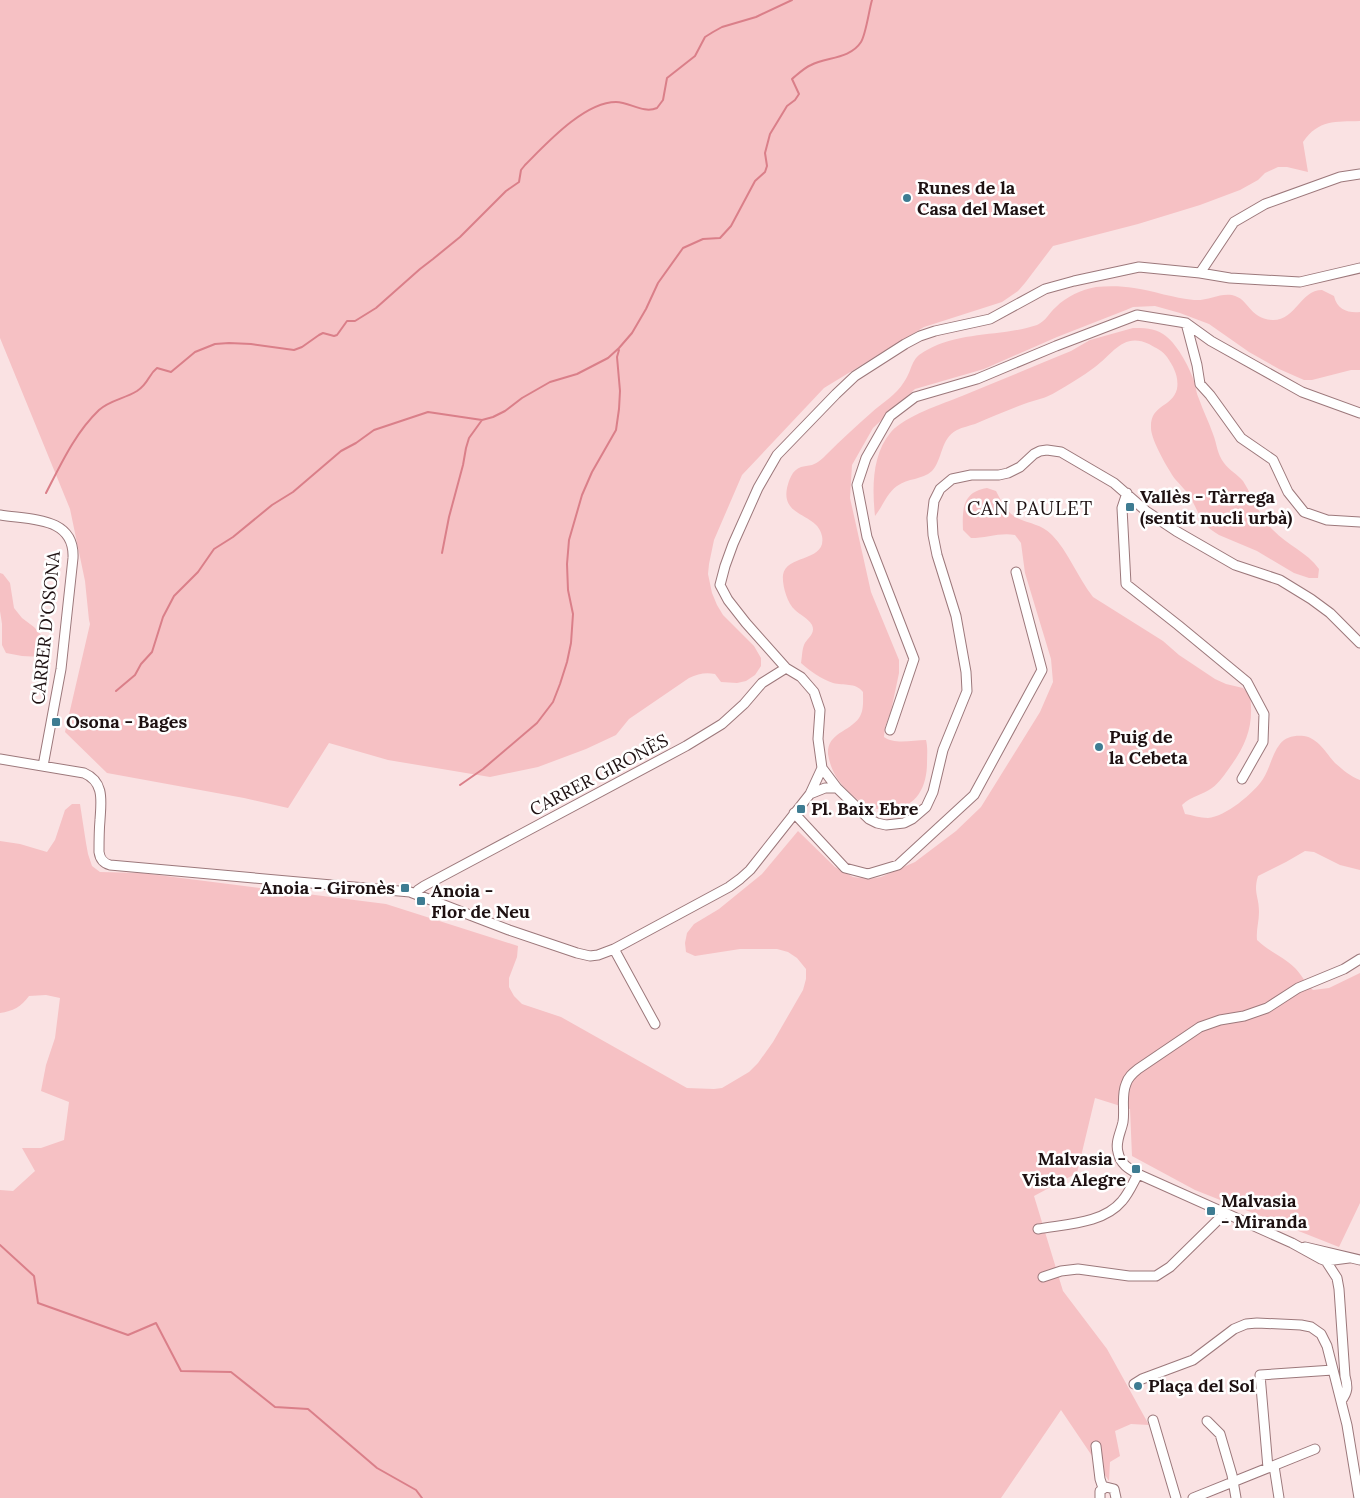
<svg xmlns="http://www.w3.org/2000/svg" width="1360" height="1498" font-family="Lora,serif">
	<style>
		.green { fill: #f6c1c4 }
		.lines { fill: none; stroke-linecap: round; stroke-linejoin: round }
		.stream { stroke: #da7f89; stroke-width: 2 }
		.minor-casing { stroke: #9c787b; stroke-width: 11 }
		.minor { stroke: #fff; stroke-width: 9 }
		.poi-dot { fill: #3e7c92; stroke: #fff; stroke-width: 2 }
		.labels { text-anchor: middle; stroke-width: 5; stroke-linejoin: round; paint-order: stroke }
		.poi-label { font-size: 18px; font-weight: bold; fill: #1e1112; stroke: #fff; text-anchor: start }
		.street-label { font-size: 18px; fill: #1e1112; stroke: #fff }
		.neighbourhood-label { font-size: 19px; letter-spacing: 1px; fill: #1e1112; stroke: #fff }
	</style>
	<rect width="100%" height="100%" fill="#fae2e3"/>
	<path class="green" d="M0,0H1360V121C1335,122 1319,119 1303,142L1308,172L1287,167H1278L1265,173L1258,180L1240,190L1200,205L1138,224L1053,246L1025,283L1018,291L1002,302L924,327L824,388L742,475L714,540L709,564L708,574L712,593L717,605L723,615L754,646L761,658V666L755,675L746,681L737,683L721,682L715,674C705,672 698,674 689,678L629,719L616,735L586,749L538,767L490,777L388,760L329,743L288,808L244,798L107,773L65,732L90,624L89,620L85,581L70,509L0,338Z
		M1096,287C1108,286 1122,286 1134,288C1154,291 1173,298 1194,300C1208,301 1219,293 1232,295C1250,299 1248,318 1272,320C1296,321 1300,290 1322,290L1334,296C1337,310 1348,313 1360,312V370H1351L1312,380H1304L1279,369L1249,352L1209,324L1180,313L1155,306L1133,307L1126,310L1057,337L984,369L915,389L873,428L852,465L850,498L871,592L899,660V673L891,711L885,727L884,737C895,745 913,740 926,740C928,748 927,755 927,763C927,786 917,807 892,809C883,810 874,810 866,805C858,801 851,794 845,788C836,779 830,767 828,754C827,733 849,732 859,718C864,711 863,701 863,692C855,682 844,686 833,683C821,679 810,671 801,663C802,658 802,650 804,645C807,638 816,634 812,625C808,618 800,615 795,610C787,603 782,585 783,575C786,554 827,562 822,536C818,513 781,518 787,488C789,480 792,470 801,467C804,466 808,466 812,465C818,463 823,458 827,454C841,440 856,426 871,413C882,403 896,395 904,382C914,368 909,359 927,350C961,331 1001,337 1037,325C1046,321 1049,313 1056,307C1067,296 1081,290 1096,287Z
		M1133,328C1143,328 1154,328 1163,334C1176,342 1189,366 1194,381C1196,387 1196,393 1199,399C1203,411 1209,422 1213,434C1217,444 1217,454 1224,463C1229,470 1237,474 1243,481C1254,498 1258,514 1273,530C1287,545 1307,552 1319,569L1318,578H1309L1294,573L1257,551L1219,535C1214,532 1208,528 1204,523C1199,516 1195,505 1190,497C1186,490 1180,485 1175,479C1168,469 1151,440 1151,428C1150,404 1172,408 1177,389C1179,377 1174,367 1167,357C1163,351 1156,348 1149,344C1123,332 1113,354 1095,367C1082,377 1069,384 1056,392C1047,398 1035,400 1024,404C1008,410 992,417 975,424C969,426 963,427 957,430C940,439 943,459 932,471C922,480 908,478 897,486C887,493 883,506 875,516C872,488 872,454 891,432C905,416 942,404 962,396C998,381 1035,366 1071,351L1090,340Z
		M987,488L996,491C1001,501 1007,513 1017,518C1030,524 1041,524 1052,535C1068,551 1078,578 1093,597L1163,641L1179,655L1215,679L1226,684L1243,688L1250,695C1254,725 1247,743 1230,767C1225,774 1219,783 1212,788C1203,795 1191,796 1182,805L1185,814C1192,815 1200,818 1208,818C1225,817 1254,793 1263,779C1270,768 1272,754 1280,744C1285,737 1295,735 1304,736C1318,738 1326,753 1335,763C1343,770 1350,776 1360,780V870L1340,865L1314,852L1305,851L1286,862L1258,876C1253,893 1259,896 1259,912C1259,922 1256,930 1257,940C1269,952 1283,956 1295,968C1302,975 1305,983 1313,990L1329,988L1360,973V1203L1339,1247L1195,1190L1132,1156L1130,1109L1095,1098L1077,1173L1034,1196L1063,1291L1107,1349L1149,1425L1131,1424L1115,1431L1120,1456L1110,1462L1109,1481L1061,1410L1001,1498H0V1190L13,1191L35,1171L22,1148H41L64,1140L69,1102L41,1091L46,1065L55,1038L60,998L46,995L29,996C21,1007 13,1011 0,1013V841L20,844L47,852L55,840L65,810L72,804H80L86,843L88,854L92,866L100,872L142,873L386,904L518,946L517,957L509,978V987L514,996L522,1004L561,1017L687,1088L714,1089L722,1088L749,1072L758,1063L773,1042L803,990L806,979V969L797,958L788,952L777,949H740L695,956L686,952L685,943L687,933L694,924L719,909L762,874L798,831L835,867L853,877L869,879L881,877L915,862L956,831L981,807L1040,712L1053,682L1051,659L1025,573L1021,543L1015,535C1001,532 986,538 971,538L963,530C962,508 963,492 987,488Z
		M0,573L3,574L10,583L14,608L22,618L34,627L43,637L47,649L41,657L22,656L6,653L2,645V624L0,611Z"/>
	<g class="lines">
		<path class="stream" d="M46,493C61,464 75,433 99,410C110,400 124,399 137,391C149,383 148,375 157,368L171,372L195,352L215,344L229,343L251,344L294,350L302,347L319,335L323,333L334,336L337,335L347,321H355L376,308L420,269L433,259L460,237L506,191L519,182L521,170L525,165C546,144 584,102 616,102C630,102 643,114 657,108L663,100L667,78L695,56L705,37L713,32L722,27L756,17L792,0
			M442,553L449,517L463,465L466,448L469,438L482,420L493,417L505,411L522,398L550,382L577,374L608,358L619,348L632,333L646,309L658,283L683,248L703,239L720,238L731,226L755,181L765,172L767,166L765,153L770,134L787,106L795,100L799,94L792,79C798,74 804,68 811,65C827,57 850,59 861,42C866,34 869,10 872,0
			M116,691L135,675L141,664L152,652L163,617L174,596L198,572L214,549L233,537L272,505L293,492L341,451L356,443L374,430L428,412L482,420
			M460,785L483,769L537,723L553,702L560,684L567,662L571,643L573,614L568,590L567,564L569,540L582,495L592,472L616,430L619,409L620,391L617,357L619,350
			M0,1245L34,1276L38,1303L128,1335L156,1323L181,1371L231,1372L275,1407L308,1409L377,1468L416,1490L422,1498"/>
		<g class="minor-casing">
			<path id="minor" d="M1360,268L1300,282L1230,278L1200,273L1139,267L1074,281L1045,289L990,319L935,331L920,336L905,344L855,376L836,394L777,455L758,488L733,544L725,566L720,585L728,600L746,623L786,668L801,677L814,692L820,710L818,739L822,768L837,788L869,819L877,823L886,825L904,823L912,819L926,807L933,792L943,750L967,691L966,672L956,616L937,555L933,535L932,518L934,501L940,489L952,479L971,475H999L1008,473L1020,467L1034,454L1040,451L1047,450L1061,452L1114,483L1146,511L1176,531L1235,565L1280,580L1311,599L1330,613L1360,643
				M1200,273L1234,222L1265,204L1340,177L1360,174
				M1186,323L1197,365L1200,384L1210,395L1241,438L1273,460L1288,492L1304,512L1327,520L1360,522
				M1127,493L1122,508L1126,584L1178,625L1247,682L1264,714L1263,742L1242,779
				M0,515C29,520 75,516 73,558L61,669L43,766
				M890,730L914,659L867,537L857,485L866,458L890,416L915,397L977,379L1056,346L1137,315L1186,323L1211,341L1302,392L1360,413
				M0,759L84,773C105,782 101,802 100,820C99,831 99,841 99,852C100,859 103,863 110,865L410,892L509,930L577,953L590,956L598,955L614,949L729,887L740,879L750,870L810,794L822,768
				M810,794L825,788H837
				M794,813L845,868L868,874L898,865L974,795L1042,670L1016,572
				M416,894L418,890L424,886L686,746L722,724L744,704L762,683L786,668
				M614,949L655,1024
				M1038,1229C1065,1224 1103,1224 1122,1201C1129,1193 1133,1183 1138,1174
				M1305,1247L1360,1260
				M1349,1258L1326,1261L1321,1259L1292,1243L1138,1174C1129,1169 1120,1164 1118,1152C1115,1142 1121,1132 1123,1122C1125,1110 1121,1096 1126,1084C1128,1077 1133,1073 1138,1069L1200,1027L1220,1020L1244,1016L1267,1008L1298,988L1344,969L1360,959
				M1326,1261L1337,1278L1339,1289L1345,1376C1348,1387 1348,1392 1341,1401
				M1043,1277L1061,1271L1078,1269L1129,1276H1156L1170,1267L1225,1213
				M1134,1384L1142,1379L1193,1360L1234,1329L1246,1324L1257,1323L1301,1325L1311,1327L1321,1334L1327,1346L1347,1425L1359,1498
				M1153,1420L1176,1498
				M1207,1421L1220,1434L1232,1475L1236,1498
				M1096,1446L1100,1479L1103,1488
				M1274,1466L1279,1498
				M1268,1468L1260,1375L1333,1370
				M1100,1498V1491L1106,1487L1114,1489L1116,1498
				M1193,1498L1315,1449"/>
		</g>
		<use href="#minor" class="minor"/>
	</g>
	<g class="poi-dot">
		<circle cx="907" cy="198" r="5"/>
		<rect x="1125" y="502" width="10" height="10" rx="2.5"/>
		<rect x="51" y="717" width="10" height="10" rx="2.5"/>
		<circle cx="1099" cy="747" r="5"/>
		<rect x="796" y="804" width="10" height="10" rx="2.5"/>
		<rect x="400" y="883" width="10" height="10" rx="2.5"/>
		<rect x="416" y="896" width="10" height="10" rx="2.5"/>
		<rect x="1131" y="1164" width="10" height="10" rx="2.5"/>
		<rect x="1206" y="1206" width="10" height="10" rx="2.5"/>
		<circle cx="1138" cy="1386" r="5"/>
	</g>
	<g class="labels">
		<g class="poi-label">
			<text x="917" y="194">Runes de la<tspan x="917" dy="21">Casa del Maset</tspan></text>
			<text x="1140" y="503">Vallès - Tàrrega<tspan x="1140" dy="21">(sentit nucli urbà)</tspan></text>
			<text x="66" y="728">Osona - Bages</text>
			<text x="1109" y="743">Puig de<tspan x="1109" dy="21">la Cebeta</tspan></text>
			<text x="811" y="815">Pl. Baix Ebre</text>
			<text x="395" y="894" text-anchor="end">Anoia - Gironès</text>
			<text x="431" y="897">Anoia -<tspan x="431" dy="21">Flor de Neu</tspan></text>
			<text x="1126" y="1165" text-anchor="end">Malvasia -<tspan x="1126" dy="21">Vista Alegre</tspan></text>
			<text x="1221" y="1207">Malvasia<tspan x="1221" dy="21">- Miranda</tspan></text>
			<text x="1148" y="1392">Plaça del Sol</text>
		</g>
		<g class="street-label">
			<text transform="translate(46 628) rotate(-84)" y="6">CARRER D'OSONA</text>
			<text transform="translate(599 775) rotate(-28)" y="6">CARRER GIRONÈS</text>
		</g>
		<g class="neighbourhood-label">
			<text x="1030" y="515">CAN PAULET</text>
		</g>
	</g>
</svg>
